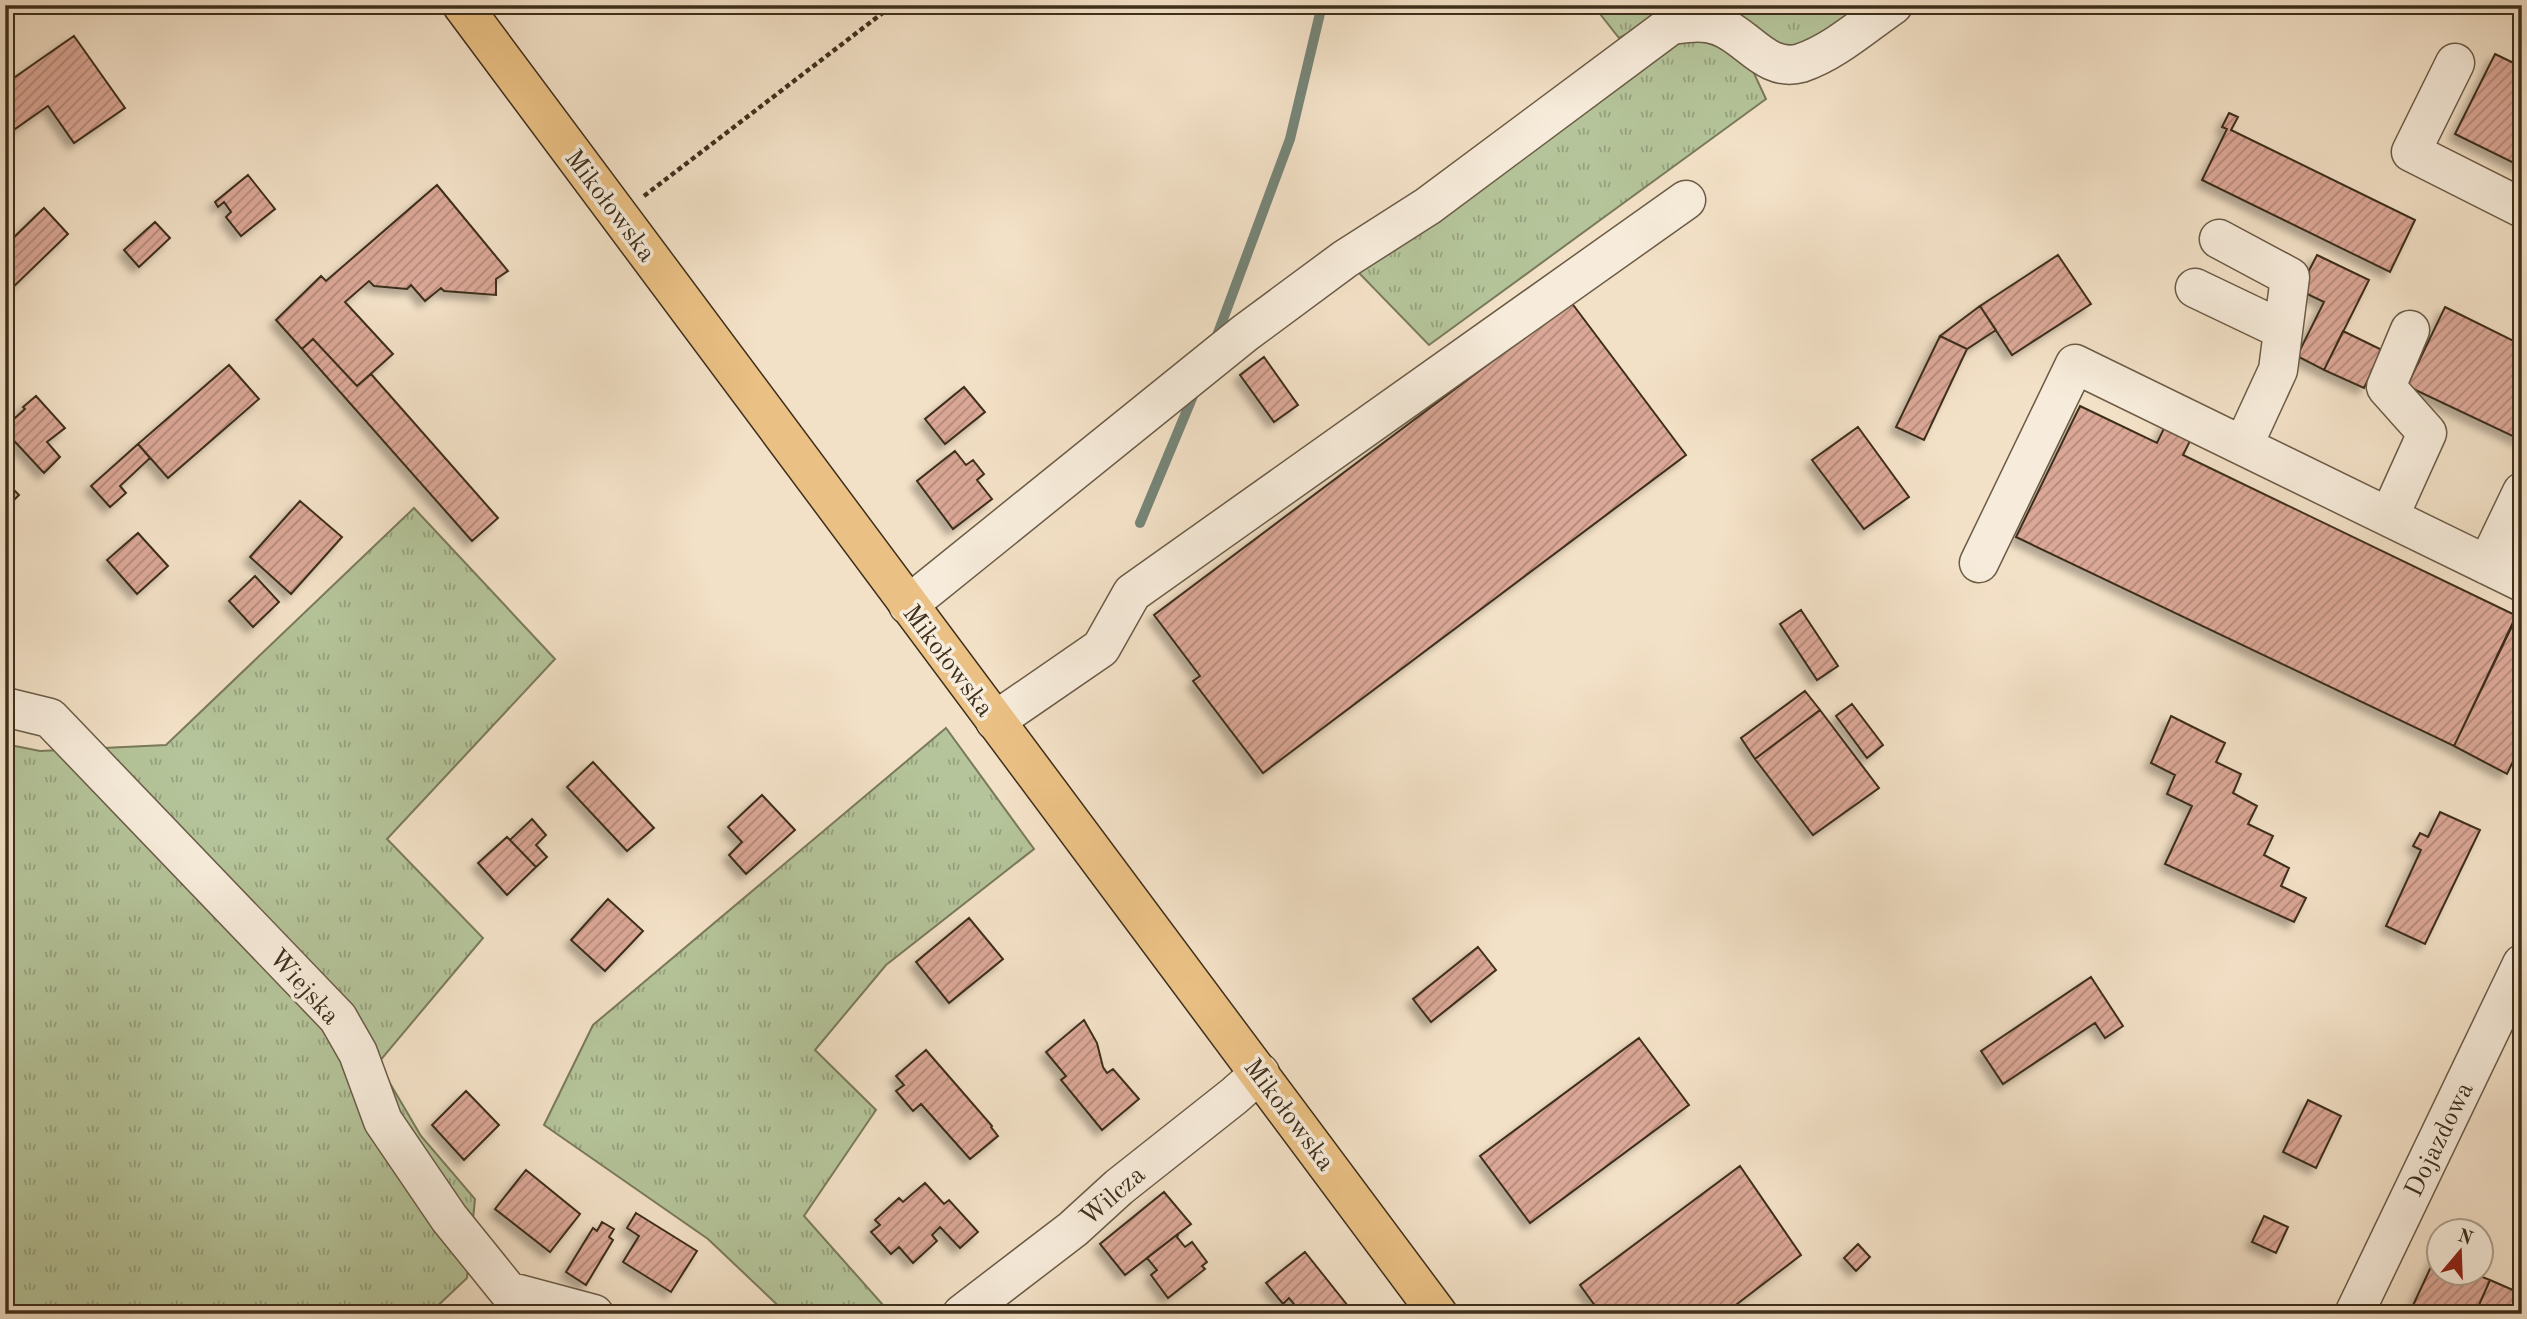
<svg xmlns="http://www.w3.org/2000/svg" width="2527" height="1319" font-family="'Old Standard TT',serif">
	<style>
		.grass { fill: url(#grass-tufts); stroke: #7a7a5b; stroke-width: 2 }
		.lines { fill: none; stroke-linecap: round; stroke-linejoin: round }
		.stream { stroke: #768578; stroke-width: 10 }
		.building { fill: url(#building-hatch); stroke: #3e2f1c; stroke-width: 2; filter: url(#shadow) }
		.minor-casing { stroke: #6b5c47; stroke-width: 41 }
		.major-casing { stroke: #3e2f1c; stroke-width: 41 }
		.path { stroke: #3e2f1c; stroke-width: 4.5; stroke-dasharray: 5 3.5; stroke-linecap: butt }
		.minor { stroke: #f7ecdb; stroke-width: 38 }
		.major { stroke: #eac084; stroke-width: 38 }
		.labels { text-anchor: middle; stroke-width: 7; stroke-linejoin: round; paint-order: stroke }
		.street-label { font-size: 26px; fill: #3e2f1c; stroke: #f7ecdb }
	</style>
	<defs>
		<pattern id="grass-tufts" width="24" height="20" patternUnits="userSpaceOnUse" patternTransform="scale(1.75)"><rect width="24" height="20" fill="#b5c49a"/><path d="M3 7l-1-3M5 7V3M7 7l1-3M15 17l-1-3M17 17v-4M19 17l1-3" fill="none" stroke="#95a07d"/></pattern>
		<pattern id="building-hatch" width="6" height="6" patternUnits="userSpaceOnUse" patternTransform="scale(1.75)"><rect width="6" height="6" fill="#dba796"/><path d="M-1 1l2-2M0 6l6-6M5 7l2-2" fill="none" stroke="#b3887a"/></pattern>
		<filter id="shadow"><feDropShadow dx="-6" dy="6" stdDeviation="3.5" flood-color="#0004"/></filter>
	</defs>
	<rect width="100%" height="100%" fill="#f3e1c7"/>
	<filter id="stains"><feTurbulence type="fractalNoise" baseFrequency=".00286" numOctaves="4"/><feColorMatrix values="0 0 0 0 .2 0 0 0 0 .09 0 0 0 0 .02 0 0 0 .5 -.17"/></filter>
	<radialGradient id="worn" r=".72"><stop offset=".6" stop-color="#630" stop-opacity="0"/><stop offset="1" stop-color="#630" stop-opacity=".3"/></radialGradient>
	<path class="grass" d="M1593,5H1873L1812,47H1770L1665,15L1619,38Z
		M1687,36L1746,56L1766,99L1429,345L1357,271Z
		M414,508L555,659L387,839L483,938L378,1063L421,1136L475,1199L467,1278L429,1314H5V744L40,751L166,745Z
		M946,728L1034,849L886,965L815,1050L876,1110L804,1216L891,1314H787L708,1239L544,1125L593,1025Z"/>
	<g class="lines">
		<path class="stream" d="M1215,341L1290,139L1322,5
			M1140,523L1195,391"/>
	</g>
	<path class="building" d="M74,36L125,108L74,143L48,106L5,136V84Z
		M2495,54L2522,67V167L2455,134Z
		M2229,113L2238,117L2231,130L2415,220L2390,272L2202,180L2227,129L2222,127Z
		M248,175L275,209L241,236L226,217L231,212L224,202L218,207L215,202Z
		M437,185L508,271L496,279V295L444,291L441,288L425,301L411,285L407,289L374,286L369,281L345,302L393,354L357,386L313,339L302,349L276,320L321,276L326,281Z
		M44,208L68,234L5,295V246Z
		M155,222L170,238L139,267L124,250Z
		M2058,255L2091,304L2012,355L1980,306Z
		M2317,255L2369,280L2324,370L2297,356L2324,302L2299,290Z
		M1571,302L1686,455L1263,773L1193,681L1200,676L1154,615Z
		M1980,306L1996,330L1967,349L1940,336Z
		M2445,307L2522,345L2521,440L2407,386Z
		M2343,331L2382,350L2364,388L2324,370Z
		M1940,336L1967,349L1924,440L1896,427Z
		M313,339L357,386L371,374L498,518L472,541L302,349Z
		M1264,357L1298,405L1274,422L1240,375Z
		M229,365L259,399L168,478L138,444Z
		M964,387L985,412L945,444L925,419Z
		M36,396L65,428L47,442L60,457L44,473L5,431V409L7,408L15,418L25,409L23,407Z
		M2080,406L2157,443L2167,422L2193,435L2183,455L2517,616L2454,746L2016,537Z
		M1858,427L1909,497L1864,529L1812,460Z
		M138,444L150,458L120,486L126,493L110,507L91,486Z
		M955,451L966,465L973,460L984,474L977,480L992,499L953,529L917,481Z
		M5,481L19,495L5,509Z
		M300,501L342,537L291,594L250,557Z
		M138,533L168,566L137,594L107,560Z
		M255,576L279,602L253,627L229,601Z
		M1801,610L1838,666L1817,680L1780,624Z
		M2517,614L2522,617V743L2507,774L2454,746Z
		M1805,691L1820,710L1755,759L1741,738Z
		M1852,704L1883,745L1867,758L1836,716Z
		M1820,710L1879,788L1813,835L1755,759Z
		M2171,716L2225,743L2216,762L2241,774L2233,793L2257,806L2248,824L2273,836L2264,855L2289,868L2281,886L2306,898L2294,922L2165,864L2192,806L2167,794L2175,775L2151,763Z
		M593,762L654,828L627,851L567,787Z
		M762,795L795,830L746,874L729,855L742,842L728,827Z
		M2440,812L2480,830L2425,944L2386,926L2421,850L2413,846L2420,833L2428,837Z
		M532,819L546,835L536,845L547,857L536,867L510,840Z
		M507,837L536,867L507,895L478,863Z
		M608,899L643,931L605,971L571,940Z
		M969,918L1003,959L949,1003L916,962Z
		M1478,947L1496,970L1431,1022L1413,999Z
		M2091,977L2123,1026L2105,1038L2095,1023L2003,1084L1981,1051Z
		M1084,1020L1097,1043L1103,1067L1107,1073L1113,1069L1139,1099L1102,1130L1061,1080L1066,1076L1046,1052Z
		M1639,1038L1689,1105L1530,1223L1480,1156Z
		M926,1050L992,1126L991,1127L998,1136L970,1159L921,1104L913,1111L896,1091L904,1085L896,1076Z
		M466,1091L499,1125L464,1160L432,1125Z
		M2308,1100L2341,1116L2316,1168L2283,1152Z
		M1740,1166L1801,1255L1724,1314H1601L1580,1285Z
		M526,1170L580,1214L550,1252L495,1209Z
		M925,1183L944,1204L949,1200L978,1232L960,1248L940,1227L932,1235L937,1241L913,1263L899,1247L891,1254L871,1232L880,1225L875,1220L899,1198L903,1202Z
		M1164,1192L1191,1224L1125,1275L1100,1244Z
		M636,1213L697,1251L671,1292L623,1262L639,1236L627,1228Z
		M2264,1216L2288,1227L2276,1253L2252,1242Z
		M602,1222L614,1229L609,1237L613,1240L586,1285L566,1272L593,1228L597,1231Z
		M1179,1233L1177,1237L1185,1247L1192,1242L1207,1262L1202,1266L1205,1269L1168,1298L1151,1275L1157,1270L1147,1258Z
		M1858,1244L1870,1257L1856,1271L1844,1258Z
		M1305,1252L1348,1306L1338,1314H1302L1289,1298L1283,1304L1266,1283Z
		M2436,1256L2440,1257V1274H2475L2490,1280L2475,1314H2409Z
		M2490,1280L2522,1294L2521,1314H2475Z"/>
	<g class="lines">
		<g class="minor-casing">
			<path id="minor" d="M2455,63L2411,152L2522,208
				M2219,239L2290,277L2278,370L2243,446
				M2195,288L2283,330
				M2389,517L2427,433L2386,387L2410,330
				M1979,563L2075,364L2522,582
				M2487,565L2522,492
				M908,605L1245,333L1345,259L1428,206L1671,25C1687,23 1703,20 1719,26C1748,36 1766,73 1801,63C1834,52 1864,25 1893,5
				M5,707L50,718L338,1018L358,1053L383,1121L449,1218L508,1291L594,1314
				M995,721L1101,648L1132,593L1686,200
				M962,1314L1073,1229L1119,1187L1234,1096L1260,1073
				M2354,1314L2522,964"/>
		</g>
		<g class="major-casing">
			<path id="major" d="M462,5L1438,1314"/>
		</g>
		<path class="path" d="M644,196L893,5"/>
		<use href="#minor" class="minor"/>
		<use href="#major" class="major"/>
	</g>
	<g class="labels">
		<g class="street-label">
			<text transform="translate(611 205) rotate(53)" y="9">Mikołowska</text>
			<text transform="translate(949 660) rotate(53)" y="9">Mikołowska</text>
			<text transform="translate(305 986) rotate(48)" y="9">Wiejska</text>
			<text transform="translate(1290 1114) rotate(53)" y="9">Mikołowska</text>
			<text transform="translate(2438 1139) rotate(-64)" y="9">Dojazdowa</text>
			<text transform="translate(1112 1195) rotate(-41)" y="9">Wilcza</text>
		</g>
	</g>
	<rect width="2527" height="1319" fill="none" stroke="#f3e1c7" stroke-width="28"/>
	<rect x="7" y="7" width="2513" height="1305" fill="none" stroke="#3e2f1c" stroke-width="3.5"/>
	<rect x="14" y="14" width="2499" height="1291" fill="none" stroke="#3e2f1c" stroke-width="2"/>
	<g transform="translate(2460 1252) rotate(19)"><circle r="33" fill="#f7ecdb" stroke="#ada08f" stroke-width="2"/>
	<path d="M0-5L12 26L0 18L-12 26Z" fill="#8f2418"/>
	<text y="-10" font-size="19" font-weight="bold" text-anchor="middle" fill="#3e2f1c">N</text>
	</g>
	<rect width="100%" height="100%" filter="url(#stains)"/>
	<rect width="100%" height="100%" fill="url(#worn)"/>
</svg>
